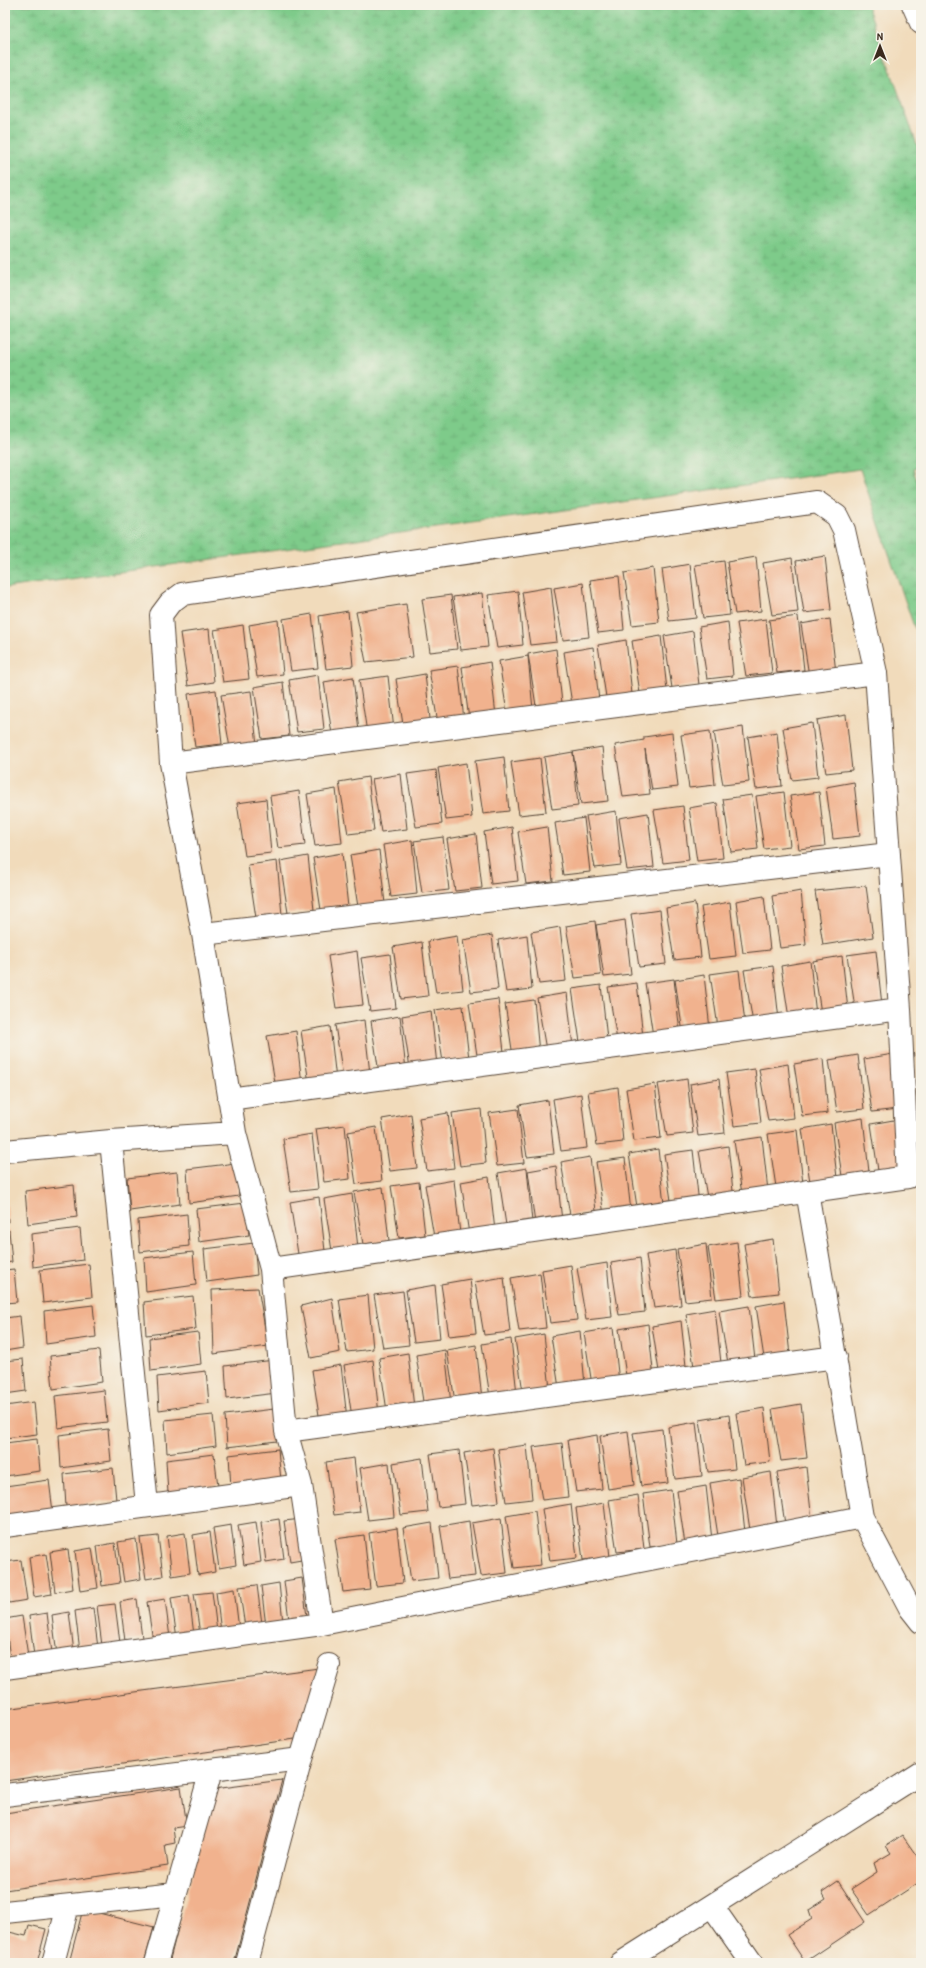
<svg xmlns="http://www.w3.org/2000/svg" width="926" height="1968" font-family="'Patrick Hand',sans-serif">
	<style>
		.wetland { fill: url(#wetland-marsh); stroke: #5c7a54 }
		.building { fill: #f1b28e }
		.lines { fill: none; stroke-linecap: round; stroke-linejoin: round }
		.minor-casing { stroke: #564536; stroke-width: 24 }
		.minor { stroke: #fff; stroke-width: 22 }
	</style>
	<defs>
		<pattern id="wetland-marsh" width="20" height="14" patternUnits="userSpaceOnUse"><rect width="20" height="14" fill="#7ecb8a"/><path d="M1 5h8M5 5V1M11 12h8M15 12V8" fill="none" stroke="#6eae77"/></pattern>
	</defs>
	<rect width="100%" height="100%" fill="#f7f3e8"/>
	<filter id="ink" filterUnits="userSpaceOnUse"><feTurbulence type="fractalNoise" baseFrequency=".025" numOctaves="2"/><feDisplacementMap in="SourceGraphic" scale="8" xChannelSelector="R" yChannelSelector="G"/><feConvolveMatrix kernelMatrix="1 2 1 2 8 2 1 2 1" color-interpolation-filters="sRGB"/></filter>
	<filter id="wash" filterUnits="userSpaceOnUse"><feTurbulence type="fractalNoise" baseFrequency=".012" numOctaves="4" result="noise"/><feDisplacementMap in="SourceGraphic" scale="16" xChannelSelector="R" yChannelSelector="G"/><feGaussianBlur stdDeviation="0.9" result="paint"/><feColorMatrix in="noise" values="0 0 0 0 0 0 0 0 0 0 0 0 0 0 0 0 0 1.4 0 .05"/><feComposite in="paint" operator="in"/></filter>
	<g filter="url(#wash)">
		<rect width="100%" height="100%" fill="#f1dbbb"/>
		<path class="wetland" d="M5,5H867L921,156V466L913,469L921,493V647L860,469L5,588Z"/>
		<g id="blocks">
			<path class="building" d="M825,556L831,610L804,613L796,561Z
				M756,557L761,611L735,614L727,562Z
				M792,558L798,612L772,615L763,563Z
				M724,561L730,615L703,618L695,565Z
				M690,564L696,618L669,621L662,569Z
				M653,568L659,622L632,625L624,573Z
				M619,576L624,630L598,633L590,580Z
				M583,583L589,637L563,640L554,588Z
				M551,587L557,642L530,645L522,592Z
				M518,591L523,645L497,648L488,595Z
				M482,593L488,647L461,650L453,597Z
				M451,595L457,649L430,652L422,599Z
				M406,604L413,657L366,662L356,612Z
				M348,611L353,666L326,669L319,616Z
				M312,614L318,668L291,671L283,619Z
				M798,616L804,670L777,673L769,620Z
				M766,619L772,673L746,676L737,623Z
				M830,619L836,673L809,676L801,624Z
				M278,620L283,674L257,677L249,625Z
				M728,622L733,676L707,679L699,627Z
				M243,625L249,679L223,682L214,630Z
				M209,629L214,682L188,686L180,633Z
				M693,631L699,685L672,688L664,636Z
				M661,636L667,690L640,693L632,641Z
				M626,640L632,694L606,697L598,645Z
				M593,647L599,701L572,704L564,652Z
				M556,649L562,703L536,706L528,654Z
				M528,656L533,710L507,713L499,661Z
				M490,662L496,716L469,719L462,667Z
				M458,666L464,720L438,723L429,670Z
				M425,674L431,728L404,731L396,679Z
				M318,675L324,729L297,732L289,680Z
				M388,676L394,730L367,733L359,680Z
				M353,677L359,731L332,734L324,682Z
				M283,682L289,736L262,739L254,687Z
				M216,690L222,744L195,747L188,694Z
				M251,691L257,745L230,748L221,695Z
				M846,715L852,770L826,773L817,720Z
				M812,723L818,777L792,780L783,728Z
				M743,727L749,782L723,785L714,732Z
				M710,731L715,785L689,788L681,735Z
				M777,732L782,786L756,789L748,737Z
				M672,733L678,787L652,790L645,749L650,794L623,797L615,745L644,740V737Z
				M602,747L608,801L581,804L573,752Z
				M573,752L578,806L552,809L544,757Z
				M504,757L509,811L483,814L475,761Z
				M540,758L546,812L519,815L511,762Z
				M466,763L472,817L446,820L438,768Z
				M436,770L442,824L416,827L407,774Z
				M401,774L407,829L381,832L372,779Z
				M368,777L374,831L348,834L339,782Z
				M854,782L860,836L833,839L826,787Z
				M336,789L342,843L315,846L307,794Z
				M299,791L305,845L278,848L270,796Z
				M784,792L790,846L764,849L756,796Z
				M819,792L825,846L799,849L790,796Z
				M752,795L758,849L731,852L723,799Z
				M266,799L271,853L245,856L237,803Z
				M717,803L723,858L697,861L689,808Z
				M683,806L689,860L663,863L654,810Z
				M616,811L621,865L595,868L586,816Z
				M648,813L654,867L627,870L619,818Z
				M584,818L590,872L563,875L555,823Z
				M512,827L518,881L491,884L484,832Z
				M547,827L553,881L526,884L518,832Z
				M476,834L482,888L455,891L447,839Z
				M443,837L449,890L422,893L414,841Z
				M412,840L417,894L391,897L383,845Z
				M379,850L385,904L358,907L350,855Z
				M342,853L348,907L321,910L313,858Z
				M308,856L314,910L288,913L280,861Z
				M277,861L282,915L256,918L248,865Z
				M866,886L873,937L823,945L815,891Z
				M801,891L806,945L780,948L772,896Z
				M764,896L770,950L743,953L736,901Z
				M730,902L736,956L709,959L701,907Z
				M695,903L701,957L674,960L666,908Z
				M660,910L666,964L639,967L631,914Z
				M625,920L631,974L604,977L596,925Z
				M595,921L601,975L575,978L566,926Z
				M560,927L566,981L539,984L531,932Z
				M492,935L498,989L471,992L463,940Z
				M527,935L532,989L506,992L498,940Z
				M457,936L463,990L436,993L428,941Z
				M422,942L428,996L401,999L393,947Z
				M357,951L363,1005L336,1008L328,956Z
				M876,951L882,1005L855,1008L847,955Z
				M390,954L396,1008L370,1011L361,958Z
				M842,956L848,1010L821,1013L813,961Z
				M810,961L816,1015L789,1018L781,966Z
				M773,966L779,1020L753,1023L744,970Z
				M739,970L745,1024L718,1027L710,974Z
				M704,975L710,1029L683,1033L675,980Z
				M674,979L680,1033L653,1036L645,983Z
				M637,983L643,1037L617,1040L608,987Z
				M601,985L607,1039L580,1042L572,989Z
				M567,993L573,1047L546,1050L537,998Z
				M498,999L504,1052L477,1055L469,1003Z
				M534,1000L539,1053L513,1056L505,1004Z
				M463,1006L469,1059L443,1062L435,1010Z
				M431,1011L437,1065L410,1068L402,1016Z
				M400,1016L406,1070L379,1073L371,1021Z
				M364,1020L370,1074L343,1077L335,1025Z
				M330,1026L336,1080L309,1083L301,1031Z
				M296,1031L302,1085L276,1088L267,1036Z
				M893,1054L898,1109L872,1112L864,1059Z
				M858,1055L864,1109L837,1112L829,1060Z
				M823,1059L828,1113L802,1116L794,1064Z
				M788,1064L794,1118L768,1121L759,1069Z
				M755,1069L761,1123L734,1126L726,1073Z
				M687,1079L693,1133L667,1136L658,1084Z
				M719,1079L725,1133L698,1136L690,1084Z
				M655,1084L661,1138L634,1141L626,1089Z
				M618,1087L623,1142L597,1145L588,1092Z
				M581,1094L587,1148L561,1151L553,1099Z
				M548,1100L554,1154L527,1157L519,1105Z
				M481,1109L486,1163L460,1166L452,1113Z
				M518,1109L524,1163L497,1166L489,1113Z
				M448,1113L454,1168L427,1171L419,1118Z
				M411,1114L417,1168L390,1171L382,1119Z
				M863,1118L869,1172L842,1176L834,1123Z
				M899,1119L905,1174L879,1177L871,1124Z
				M831,1124L837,1178L810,1182L802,1129Z
				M345,1125L350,1179L324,1182L316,1129Z
				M376,1127L382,1181L356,1184L348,1132Z
				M797,1130L803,1184L776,1187L768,1134Z
				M312,1134L318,1189L291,1192L283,1139Z
				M762,1137L768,1191L742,1194L734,1141Z
				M728,1146L734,1200L708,1203L699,1151Z
				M658,1149L664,1204L637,1207L629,1154Z
				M693,1150L699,1204L672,1207L664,1154Z
				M590,1157L596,1211L570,1215L561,1162Z
				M625,1158L631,1212L604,1215L596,1162Z
				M236,1163L239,1196L189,1203L187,1169Z
				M556,1166L562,1221L535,1224L528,1171Z
				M527,1168L532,1222L506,1225L498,1173Z
				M177,1172L180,1204L130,1211L127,1178Z
				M489,1177L495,1231L469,1234L461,1182Z
				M454,1180L460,1234L434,1237L425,1185Z
				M419,1182L425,1235L399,1238L391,1186Z
				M74,1185L77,1217L28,1224L25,1191Z
				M383,1187L389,1241L363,1244L354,1192Z
				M352,1194L358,1248L332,1251L324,1199Z
				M6,1195L8,1222H5V1196Z
				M319,1197L325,1251L298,1254L290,1202Z
				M245,1203L249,1235L199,1242L196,1209Z
				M187,1214L189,1246L140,1252L138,1220Z
				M80,1228L83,1260L33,1267L31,1234Z
				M9,1230L12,1262L5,1263V1231Z
				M773,1239L779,1293L752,1296L744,1244Z
				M737,1242L743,1296L716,1299L708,1247Z
				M254,1243L257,1275L207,1282L204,1249Z
				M706,1244L712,1298L685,1301L677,1249Z
				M675,1250L681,1305L654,1308L646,1255Z
				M193,1252L196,1285L146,1292L144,1258Z
				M640,1258L645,1312L619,1315L611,1263Z
				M607,1263L612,1317L586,1320L577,1268Z
				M89,1264L92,1297L43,1303L40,1270Z
				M571,1265L577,1320L550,1323L542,1270Z
				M14,1269L17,1302L5,1303V1270Z
				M540,1273L546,1328L519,1331L511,1278Z
				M504,1277L510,1332L484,1335L475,1282Z
				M470,1279L476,1333L449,1336L441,1284Z
				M435,1285L440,1339L414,1342L406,1290Z
				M258,1288L268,1346L214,1354L212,1290Z
				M403,1291L409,1345L383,1348L374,1295Z
				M368,1295L373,1349L347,1352L339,1299Z
				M193,1296L196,1329L146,1335L144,1302Z
				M332,1298L340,1352L311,1358L301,1306Z
				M784,1301L790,1355L764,1358L756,1306Z
				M93,1305L96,1337L46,1344L44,1311Z
				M749,1306L755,1360L728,1363L719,1311Z
				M715,1309L721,1363L694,1367L686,1314Z
				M20,1316L23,1348L5,1351V1318Z
				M681,1321L687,1375L660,1378L652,1326Z
				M648,1324L654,1379L627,1382L619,1329Z
				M613,1328L619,1382L592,1385L584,1333Z
				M580,1331L585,1385L559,1388L551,1336Z
				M198,1332L201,1364L151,1371L149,1338Z
				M544,1334L550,1389L523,1392L515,1339Z
				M511,1339L517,1394L490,1397L482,1344Z
				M476,1345L482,1399L455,1402L447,1350Z
				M99,1350L102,1382L53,1389L50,1356Z
				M445,1350L451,1404L424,1408L416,1355Z
				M408,1353L414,1408L387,1411L379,1358Z
				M23,1359L26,1391L5,1394V1361Z
				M274,1360L277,1393L227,1399L225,1366Z
				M373,1360L379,1414L352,1417L344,1365Z
				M341,1365L347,1419L320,1422L312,1370Z
				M206,1371L209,1403L159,1410L157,1377Z
				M104,1390L107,1422L58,1428L55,1396Z
				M34,1402L37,1434L5,1438V1406Z
				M801,1404L807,1458L781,1461L772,1409Z
				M764,1408L770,1462L744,1465L736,1413Z
				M274,1409L277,1441L227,1447L225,1415Z
				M213,1415L216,1446L167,1453L165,1420Z
				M729,1415L735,1469L708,1472L700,1420Z
				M696,1422L702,1476L675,1479L668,1427Z
				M108,1429L111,1461L61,1468L59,1435Z
				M662,1429L668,1483L641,1486L633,1433Z
				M628,1431L634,1485L608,1489L600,1436Z
				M597,1435L602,1489L576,1492L568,1440Z
				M37,1439L40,1471L5,1476V1443Z
				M562,1443L568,1497L542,1500L533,1447Z
				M527,1445L532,1499L506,1502L498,1449Z
				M493,1448L499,1502L472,1505L464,1453Z
				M278,1449L281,1481L231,1488L229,1455Z
				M459,1450L465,1504L438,1507L430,1454Z
				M214,1454L218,1486L168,1493L166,1460Z
				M354,1458L360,1512L334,1515L326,1462Z
				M422,1458L428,1512L401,1515L393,1463Z
				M389,1463L394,1517L368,1520L360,1468Z
				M806,1467L812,1521L785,1524L777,1472Z
				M113,1468L116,1500L66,1507L64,1474Z
				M771,1472L777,1527L750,1530L742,1477Z
				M739,1478L745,1532L718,1536L710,1483Z
				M49,1480L53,1512L5,1519V1486Z
				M706,1486L712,1540L685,1544L677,1491Z
				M671,1490L677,1544L650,1547L643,1494Z
				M638,1495L644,1549L617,1552L609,1500Z
				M604,1503L610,1557L583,1560L576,1508Z
				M571,1504L577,1558L550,1561L542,1509Z
				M535,1511L541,1565L514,1568L506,1516Z
				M501,1518L507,1573L481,1576L472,1523Z
				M279,1519L284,1559L266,1562L261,1522Z
				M302,1519L307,1559L290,1562L284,1521Z
				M469,1521L475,1576L448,1579L440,1526Z
				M256,1522L261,1562L244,1565L238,1525Z
				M432,1523L438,1578L411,1581L403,1528Z
				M231,1525L236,1565L219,1568L213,1528Z
				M397,1528L403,1583L376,1586L369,1533Z
				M210,1532L215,1572L198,1575L193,1535Z
				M185,1533L190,1573L172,1576L167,1536Z
				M364,1535L370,1589L343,1592L335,1539Z
				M158,1536L163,1576L146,1579L140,1538Z
				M136,1539L141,1579L124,1582L118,1542Z
				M115,1543L120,1583L102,1586L97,1546Z
				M92,1548L98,1588L80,1591L75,1551Z
				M68,1549L73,1589L55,1592L50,1552Z
				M46,1554L52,1594L34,1597L29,1557Z
				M21,1560L27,1600L9,1603L5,1562Z
				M302,1578L307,1617L289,1620L284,1581Z
				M279,1583L283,1623L266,1626L261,1586Z
				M257,1585L262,1624L245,1627L239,1587Z
				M234,1589L239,1629L221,1632L216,1592Z
				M212,1592L217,1631L200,1634L194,1594Z
				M189,1595L194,1635L177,1638L171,1598Z
				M137,1599L142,1638L125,1641L120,1602Z
				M165,1599L170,1638L153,1641L147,1602Z
				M115,1604L120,1643L102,1646L97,1606Z
				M93,1608L98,1648L80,1651L75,1611Z
				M69,1612L74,1652L57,1655L52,1615Z
				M47,1613L52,1653L34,1656L29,1616Z
				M22,1616L28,1656L10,1659L5,1619Z
				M319,1668L302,1738L5,1781V1709Z
				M282,1780L234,1963H169L214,1789Z
				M181,1787L187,1826L173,1828L175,1843L165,1845L168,1866L5,1890V1813Z
				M902,1835L921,1862V1881L869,1915L851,1889L877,1872L874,1863L891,1853L886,1846Z
				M838,1881L865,1922L805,1962L787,1935L812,1919L809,1910L826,1899L822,1892Z
				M83,1909L154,1927L144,1963H69Z
				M29,1925L46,1929L37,1963H5V1931L26,1936Z"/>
		</g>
	</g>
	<g filter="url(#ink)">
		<use href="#blocks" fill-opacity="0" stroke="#564536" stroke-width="1"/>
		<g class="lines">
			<g class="minor-casing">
				<path id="minor" d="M913,5L921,23
					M817,502L837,516L844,530L876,673L900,1009L908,1177L271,1269L235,1133L203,934L171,763L161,615L170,603L182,594Z
					M171,763L876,673
					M203,934L889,854
					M229,1099L900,1009
					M111,1141L147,1505
					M5,1151L111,1141L235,1133
					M807,1191L862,1517L910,1608L921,1622
					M271,1269L286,1431L836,1357
					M286,1431L301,1485
					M5,1526L301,1485L322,1624
					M5,1668L322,1624L862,1517
					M5,1795L301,1759
					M712,1906L752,1963
					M5,1912L175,1894
					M53,1963L68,1906
					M156,1963L211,1771
					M247,1963L301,1759L329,1665
					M621,1963L921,1773"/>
			</g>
			<use href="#minor" class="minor"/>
		</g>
	</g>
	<rect width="926" height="1968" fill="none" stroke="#f7f3e8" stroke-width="20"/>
	<g transform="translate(880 46)" stroke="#f7f3e8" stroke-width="3" paint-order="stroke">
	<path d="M0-3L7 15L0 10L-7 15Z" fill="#3b2a1e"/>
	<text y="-6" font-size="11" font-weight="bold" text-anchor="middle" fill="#3b2a1e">N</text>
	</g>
</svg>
